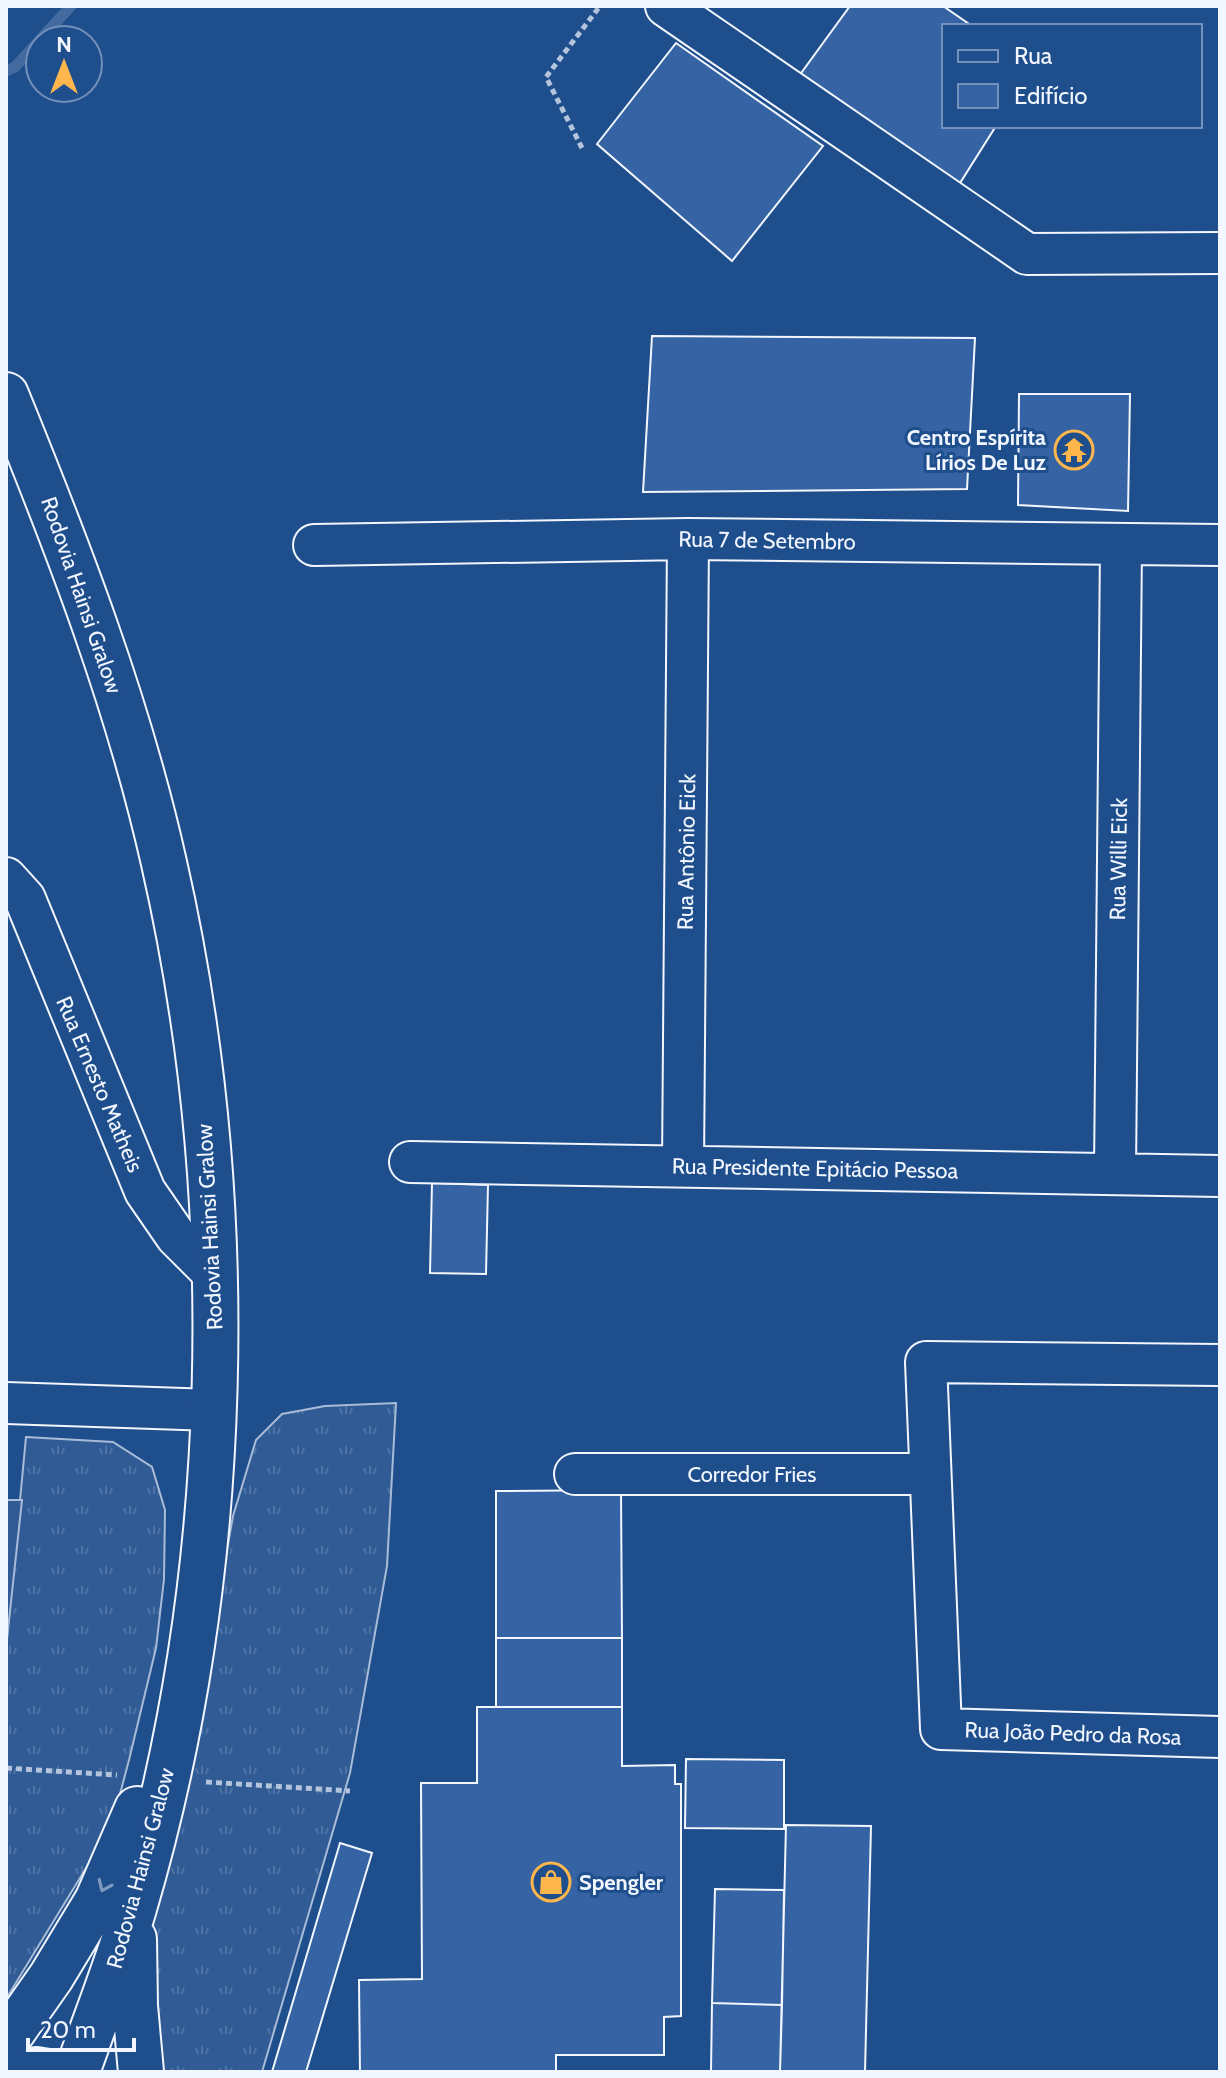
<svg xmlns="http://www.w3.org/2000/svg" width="1226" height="2078" font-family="Cabin,sans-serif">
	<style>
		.grass { fill: url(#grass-tufts); stroke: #a8bbd7; stroke-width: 2 }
		.built { fill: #305b95; stroke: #a8bbd7; stroke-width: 2 }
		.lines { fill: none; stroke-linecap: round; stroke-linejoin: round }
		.stream { stroke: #446ba0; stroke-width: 11 }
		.building { fill: #3563a3; stroke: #f2f6ff; stroke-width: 2 }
		.minor-casing { stroke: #f2f6ff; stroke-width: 44 }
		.major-casing { stroke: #f2f6ff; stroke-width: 48 }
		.path { stroke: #b3c4dc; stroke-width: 5; stroke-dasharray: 6 4; stroke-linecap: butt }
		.minor { stroke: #1f4e8c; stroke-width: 40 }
		.major { stroke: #1f4e8c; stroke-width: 44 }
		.oneway { stroke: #7e9ac0 }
		.labels { text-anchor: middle; stroke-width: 6; stroke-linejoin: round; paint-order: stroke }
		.poi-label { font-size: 22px; font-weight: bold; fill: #f2f6ff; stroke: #1f4e8c; text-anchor: end }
		.street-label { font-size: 22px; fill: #f2f6ff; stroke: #1f4e8c }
	</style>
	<defs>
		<pattern id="grass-tufts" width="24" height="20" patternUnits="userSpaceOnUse" patternTransform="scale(2)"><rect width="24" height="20" fill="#305b95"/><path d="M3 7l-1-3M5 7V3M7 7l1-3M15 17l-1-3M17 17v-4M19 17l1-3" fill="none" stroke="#4e73a5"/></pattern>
	</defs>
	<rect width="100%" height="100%" fill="#1f4e8c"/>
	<path class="grass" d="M396,1403L387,1566L350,1773L262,2072H152L145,1946L210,1647L233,1516L256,1440L282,1414L325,1406Z
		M26,1437L113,1442L152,1467L165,1510L164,1579L156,1648L129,1760L120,1794L94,1855L6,1999V1648Z"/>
	<path class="built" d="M6,1500H22L6,1648Z"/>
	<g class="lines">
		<path class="stream" d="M6,71L15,67L71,6"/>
	</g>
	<path class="building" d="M850,6H943L972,26H944V126H996L960,183L799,76Z
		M676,43L823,146L732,261L597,144Z
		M652,336L975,338L967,489L643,492Z
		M1019,394H1130L1128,511L1018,505Z
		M432,1183L488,1185L486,1274L430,1273Z
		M621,1490L622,1638H496V1491Z
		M496,1638H622V1707H496Z
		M477,1707H622V1766L675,1765V1784H681V2016L664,2017V2055H556V2072H360L359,1980L422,1979L421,1783H477Z
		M686,1759L784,1760V1829L685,1828Z
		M786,1825L871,1826L865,2072H780Z
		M340,1843L372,1853L306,2072H272Z
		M715,1889L784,1890L782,2005L712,2003Z
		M712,2003L782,2005L780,2072H711Z"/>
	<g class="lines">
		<g class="minor-casing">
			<path id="minor" d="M666,6L1027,254L1220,253
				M314,545L688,539L1220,545
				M6,878L25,899L145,1191L176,1236L216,1276
				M410,1162L1220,1176
				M683,1166L688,539
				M1115,1173L1121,545
				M1220,1365L926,1362L941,1729L1220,1737
				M6,1403L213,1410
				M575,1474H930
				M20,2072L36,2068L61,2072"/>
		</g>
		<g class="major-casing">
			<path id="major" d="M6,395C68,547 128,702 164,863C241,1201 232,1575 134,1908C118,1963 96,2018 77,2072
				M134,1939L135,2006L141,2072
				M6,2041L51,1977L97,1901L137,1809"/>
		</g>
		<path class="path" d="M582,148L546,77L600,6
			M6,1768L117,1775
			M206,1782L350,1791"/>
		<use href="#minor" class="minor"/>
		<use href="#major" class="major"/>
	</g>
	<defs><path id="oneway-chevron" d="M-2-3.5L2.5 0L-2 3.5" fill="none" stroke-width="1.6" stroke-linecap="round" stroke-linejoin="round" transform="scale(2)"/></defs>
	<use class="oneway" href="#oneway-chevron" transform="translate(104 1886) rotate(114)"/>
	<defs>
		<g id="temple-ring" transform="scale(2)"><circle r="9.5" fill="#1f4e8c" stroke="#ffb74d" stroke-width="1.5"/><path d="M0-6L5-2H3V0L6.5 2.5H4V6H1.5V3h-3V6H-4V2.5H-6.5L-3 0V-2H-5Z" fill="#ffb74d"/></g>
		<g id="shop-ring" transform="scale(2)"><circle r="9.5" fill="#1f4e8c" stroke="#ffb74d" stroke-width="1.5"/><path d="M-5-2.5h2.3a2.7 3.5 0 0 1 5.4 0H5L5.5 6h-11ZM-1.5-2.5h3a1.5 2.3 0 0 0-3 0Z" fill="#ffb74d"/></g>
	</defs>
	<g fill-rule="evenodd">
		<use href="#temple-ring" x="1074" y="450"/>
		<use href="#shop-ring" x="551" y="1882"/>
	</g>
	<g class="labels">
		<g class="poi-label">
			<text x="1046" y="445">Centro Espírita<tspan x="1046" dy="25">Lírios De Luz</tspan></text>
			<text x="579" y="1890" text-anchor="start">Spengler</text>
		</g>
		<g class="street-label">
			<text transform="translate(767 540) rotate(1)" y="8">Rua 7 de Setembro</text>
			<text transform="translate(82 595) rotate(71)" y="8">Rodovia Hainsi Gralow</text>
			<text transform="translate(686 852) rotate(-89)" y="8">Rua Antônio Eick</text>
			<text transform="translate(1118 859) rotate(-89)" y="8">Rua Willi Eick</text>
			<text transform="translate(100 1084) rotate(67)" y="8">Rua Ernesto Matheis</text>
			<text transform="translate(815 1168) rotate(1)" y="8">Rua Presidente Epitácio Pessoa</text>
			<text transform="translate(209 1227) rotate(-93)" y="8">Rodovia Hainsi Gralow</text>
			<text x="752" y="1482">Corredor Fries</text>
			<text transform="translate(1073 1733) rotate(2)" y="8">Rua João Pedro da Rosa</text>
			<text transform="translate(140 1868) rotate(-75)" y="8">Rodovia Hainsi Gralow</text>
		</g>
	</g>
	<rect width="1226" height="2078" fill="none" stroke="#f2f6ff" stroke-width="16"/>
	<rect x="942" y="24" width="260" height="104" fill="#1f4e8c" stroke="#7391ba" stroke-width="2"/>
	<rect x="958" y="50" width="40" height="12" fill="#1f4e8c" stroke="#7391ba" stroke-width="2"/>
	<text x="1014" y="64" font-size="24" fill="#f2f6ff">Rua</text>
	<rect x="958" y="84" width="40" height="24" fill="#3563a3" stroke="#7391ba" stroke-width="2"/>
	<text x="1014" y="104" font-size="24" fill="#f2f6ff">Edifício</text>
	<g transform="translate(64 64)"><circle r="38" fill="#1f4e8c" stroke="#7391ba" stroke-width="2"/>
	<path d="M0-6L14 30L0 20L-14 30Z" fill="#ffb74d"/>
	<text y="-12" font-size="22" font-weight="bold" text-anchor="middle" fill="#f2f6ff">N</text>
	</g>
	<path d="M28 2038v12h106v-12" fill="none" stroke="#f2f6ff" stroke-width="4"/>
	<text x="40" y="2038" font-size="24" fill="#f2f6ff" stroke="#1f4e8c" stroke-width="6" paint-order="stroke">20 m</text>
</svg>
